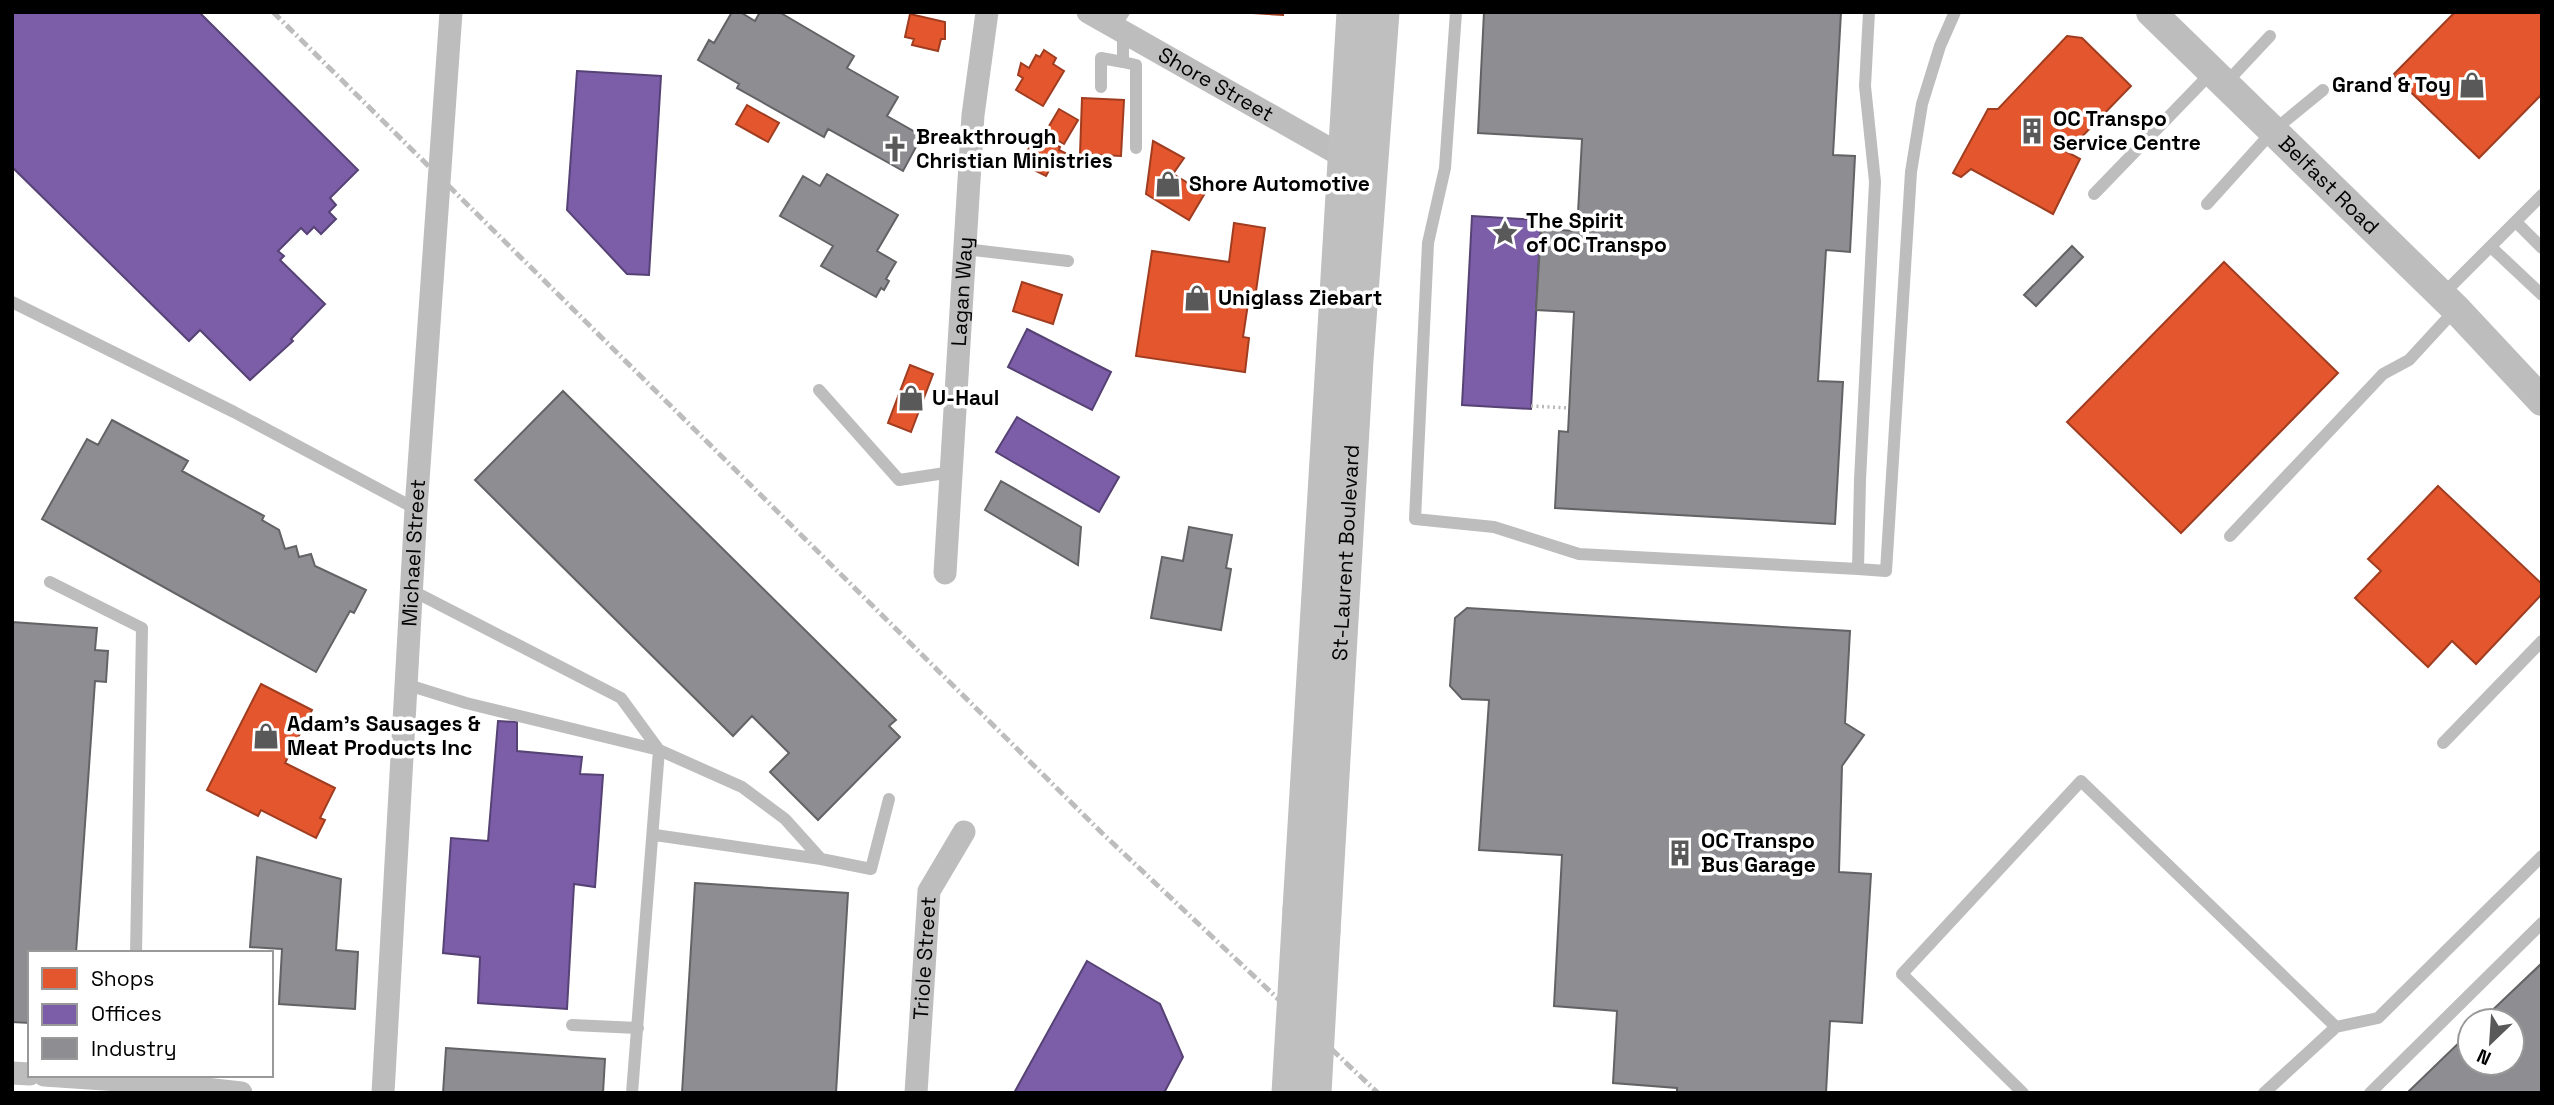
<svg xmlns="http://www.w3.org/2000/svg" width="2554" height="1105" font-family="'Space Grotesk',sans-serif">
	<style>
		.shops { fill: #e4572e; stroke: #a03d20; stroke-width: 2 }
		.offices { fill: #7b5ea7; stroke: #564275; stroke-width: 2 }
		.industry { fill: #8d8d92; stroke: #636366; stroke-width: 2 }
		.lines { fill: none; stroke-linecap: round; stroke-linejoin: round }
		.path { stroke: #b8b8b8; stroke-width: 3.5; stroke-dasharray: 2 3.5; stroke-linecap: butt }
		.service { stroke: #bdbdbd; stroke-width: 12 }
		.minor { stroke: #bdbdbd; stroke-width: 23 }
		.tertiary { stroke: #bdbdbd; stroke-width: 30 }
		.secondary { stroke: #bfbfbf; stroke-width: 33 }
		.rail { stroke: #bdbdbd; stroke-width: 5; stroke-dasharray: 10 3.5 2 3.5; stroke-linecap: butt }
		.secondary-bridge { stroke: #bfbfbf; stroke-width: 33 }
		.labels { text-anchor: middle; stroke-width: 7; stroke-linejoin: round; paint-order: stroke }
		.street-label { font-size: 21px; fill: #000; stroke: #fff }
		.poi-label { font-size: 21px; font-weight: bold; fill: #000; stroke: #fff; text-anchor: start }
	</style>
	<rect width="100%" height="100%" fill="#fff"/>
	<path class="shops" d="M1237,12H1283V15Z
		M2455,12H2542V94L2479,158L2393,75Z
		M910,14L945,22V39H941L938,51L912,45L914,39L905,37Z
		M2067,36L2082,38L2131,86L2067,152L2080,159L2053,214L1971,169L1961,177L1953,173L1988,109H1998Z
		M1044,50L1056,58L1053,64L1064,71L1043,106L1016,90L1023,78L1018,75L1021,63L1029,68L1036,55L1040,57Z
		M1082,98L1124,100L1121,156L1080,154Z
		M747,105L779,123L768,142L736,124Z
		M1059,109L1078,120L1064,144L1045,133Z
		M1037,136L1060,147L1059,150L1071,156L1067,163L1056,157L1046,176L1024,165L1027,159L1023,157Z
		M1153,141L1184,158L1173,174L1205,193L1189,220L1146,194Z
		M1234,223L1265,228L1255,298L1249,297L1243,337L1249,338L1245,372L1136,356L1152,251L1229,262Z
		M2224,262L2338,373L2181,533L2067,422Z
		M1022,282L1062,295L1053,324L1013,311Z
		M910,365L933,374L911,432L888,423Z
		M2438,486L2542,584V594L2476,664L2452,641L2428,667L2355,598L2381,571L2368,559Z
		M261,684L312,710L285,763L335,788L320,818L325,820L316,838L261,810L258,816L207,790Z"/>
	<path class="offices" d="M12,12H199L358,170L330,198L336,205L329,212L336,219L321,234L314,227L307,234L301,228L278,251L284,256L280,260L325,304L291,339L293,341L250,380L200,330L189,341L12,167Z
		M577,71L661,76L649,275L627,274L567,210Z
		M1472,216L1541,220L1531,409L1462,405Z
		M1027,329L1111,372L1092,410L1008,367Z
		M1017,417L1119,477L1099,512L996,452Z
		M498,721L517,722V751L582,757L580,774L603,775L595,887L574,884L567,1009L478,1003L480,957L443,953L451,838L488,841Z
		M1087,961L1160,1004L1183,1057L1164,1093H1014Z"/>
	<path class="industry" d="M732,12H740L755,21L760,12H779L854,56L847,68L898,97L887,116L922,136L903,171L828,129L824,137L737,88L739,84L698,60L709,40L714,43Z
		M1484,12H1841L1833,155L1855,156L1850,252L1826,250L1818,381L1843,382L1835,524L1555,508L1559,431L1568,432L1574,312L1536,310L1541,229L1577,231L1582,139L1478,133Z
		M827,174L898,215L877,251L896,262L886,279L889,281L884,290L881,288L876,297L821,266L833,246L780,216L803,176L820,186Z
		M2072,246L2083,257L2036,306L2024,295Z
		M563,391L896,720L889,726L900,737L818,820L770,772L789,753L752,716L733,736L475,480Z
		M112,420L188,461L182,471L264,516L262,520L279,530L285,549L296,546L299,557L311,554L315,566L366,590L354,613L350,611L316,672L42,519L87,439L98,445Z
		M1001,481L1081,527L1078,565L985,510Z
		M1189,527L1232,535L1226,568L1231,569L1221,630L1151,618L1162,557L1183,561Z
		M1467,608L1850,631L1845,723L1864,735L1842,766L1839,872L1871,874L1862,1023L1830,1021L1826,1093H1677V1088L1613,1083L1617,1011L1554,1006L1562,855L1479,850L1489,700L1462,699L1450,686L1455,618Z
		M12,622L97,628L95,650L108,651L106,682L95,681L76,953H30V1023L12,1022Z
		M257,857L341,879L336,950L358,952L355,1009L279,1004L282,949L250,947Z
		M695,883L848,893L836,1093H682Z
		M2542,963V1093H2407L2470,1032V1063H2512V1021H2481Z
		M446,1048L605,1059L603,1093H443Z"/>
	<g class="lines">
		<path class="path" d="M1531,406L1569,408"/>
		<path class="service" d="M1456,12L1445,168L1428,243L1415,519L1494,527L1579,554L1858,569L1860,480L1875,182L1865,86L1869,12
			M1114,27L1124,12
			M1123,31V62L1136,65V148
			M2225,84L2270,36
			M1101,87V58L1123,62
			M2094,194L2212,72
			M2207,204L2273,131L2323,90
			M2516,222L2542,248
			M2491,247L2542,295
			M965,249L1068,261
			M2442,295L2542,195
			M12,302L234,412L416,509
			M819,390L899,480L952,472
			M2230,536L2383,374L2409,360L2456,309
			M1858,569L1886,571L1911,172L1922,104L1940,46L1955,12
			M50,582L142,628L136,953
			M413,591L621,698L659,750L632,1093
			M408,685L466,703L659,750L742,787L785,819L821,859L655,835
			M2443,743L2542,641
			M821,859L871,869L889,799
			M572,1025L638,1028
			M2336,1027L2378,1018L2542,856
			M2023,1093L1902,974L2081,781L2336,1027L2264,1093
			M2370,1093L2542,923"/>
		<g class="minor">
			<path id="s1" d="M1088,12L1344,157"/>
			<path id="s2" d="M945,573L973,115L987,12"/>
			<path d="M12,1073L30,1074"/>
			<path d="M44,1075L134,1081L241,1093"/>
			<path id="s3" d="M383,1093L416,509L451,12"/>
			<path id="s4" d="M916,1093L929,891L964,832"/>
		</g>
		<path class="tertiary" id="s5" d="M2151,12L2456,309L2542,401"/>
		<g class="secondary">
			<path d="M1299,909L1353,12"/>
			<path id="s6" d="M1324,932L1357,360L1383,12"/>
		</g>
		<path class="rail" d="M273,12L1102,833L1378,1093"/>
		<path class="secondary-bridge" d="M1288,1093L1299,909
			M1315,1093L1324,932"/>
	</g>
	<defs>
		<g id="shop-bare" transform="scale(2.1)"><path d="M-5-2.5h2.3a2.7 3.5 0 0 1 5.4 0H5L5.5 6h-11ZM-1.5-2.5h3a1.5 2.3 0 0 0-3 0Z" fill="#595959" stroke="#fff" stroke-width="2.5" paint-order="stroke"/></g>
		<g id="building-bare" transform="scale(2.1)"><path d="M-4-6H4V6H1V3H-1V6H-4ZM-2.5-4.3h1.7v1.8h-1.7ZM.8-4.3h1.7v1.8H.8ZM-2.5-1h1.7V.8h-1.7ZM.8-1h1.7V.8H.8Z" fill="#595959" stroke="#fff" stroke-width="2.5" paint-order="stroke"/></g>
		<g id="church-bare" transform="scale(2.1)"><path d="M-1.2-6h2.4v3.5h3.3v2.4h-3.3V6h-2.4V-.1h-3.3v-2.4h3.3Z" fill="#595959" stroke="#fff" stroke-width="2.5" paint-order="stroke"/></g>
		<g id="sight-bare" transform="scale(2.1)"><path d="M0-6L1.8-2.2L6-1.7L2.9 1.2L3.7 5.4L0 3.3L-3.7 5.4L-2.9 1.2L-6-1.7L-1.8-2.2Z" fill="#595959" stroke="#fff" stroke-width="2.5" paint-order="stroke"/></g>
	</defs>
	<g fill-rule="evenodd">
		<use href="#shop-bare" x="2472" y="85"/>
		<use href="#building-bare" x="2032" y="131"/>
		<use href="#church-bare" x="895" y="149"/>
		<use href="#shop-bare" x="1168" y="184"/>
		<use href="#sight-bare" x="1505" y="233"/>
		<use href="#shop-bare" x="1197" y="298"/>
		<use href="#shop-bare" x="911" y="398"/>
		<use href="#shop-bare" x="266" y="736"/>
		<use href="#building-bare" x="1680" y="853"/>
	</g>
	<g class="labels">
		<g class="street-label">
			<text dy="7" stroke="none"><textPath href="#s1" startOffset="147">Shore Street</textPath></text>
			<text dy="7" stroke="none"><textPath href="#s5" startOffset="248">Belfast Road</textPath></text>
			<text dy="7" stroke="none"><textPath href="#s2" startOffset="282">Lagan Way</textPath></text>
			<text dy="7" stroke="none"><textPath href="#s3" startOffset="541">Michael Street</textPath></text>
			<text dy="7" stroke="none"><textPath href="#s6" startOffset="380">St-Laurent Boulevard</textPath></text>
			<text dy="7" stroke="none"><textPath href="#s4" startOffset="135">Triole Street</textPath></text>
		</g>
		<g class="poi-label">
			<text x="2451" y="92" text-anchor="end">Grand &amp; Toy</text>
			<text x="2053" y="126">OC Transpo<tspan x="2053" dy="24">Service Centre</tspan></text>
			<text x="916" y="144">Breakthrough<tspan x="916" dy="24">Christian Ministries</tspan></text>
			<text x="1189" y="191">Shore Automotive</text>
			<text x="1526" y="228">The Spirit<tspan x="1526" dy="24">of OC Transpo</tspan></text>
			<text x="1218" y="305">Uniglass Ziebart</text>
			<text x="932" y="405">U-Haul</text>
			<text x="287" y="731">Adam's Sausages &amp;<tspan x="287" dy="24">Meat Products Inc</tspan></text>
			<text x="1701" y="848">OC Transpo<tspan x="1701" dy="24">Bus Garage</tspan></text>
		</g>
	</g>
	<rect width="2554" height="1105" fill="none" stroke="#000000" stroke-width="28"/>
	<rect x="28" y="951" width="245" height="126" fill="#ffffff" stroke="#999999" stroke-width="2"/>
	<rect x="42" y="968" width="35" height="21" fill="#e4572e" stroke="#999999" stroke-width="2"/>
	<text x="91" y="986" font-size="21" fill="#000000">Shops</text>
	<rect x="42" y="1004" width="35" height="21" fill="#7b5ea7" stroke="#999999" stroke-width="2"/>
	<text x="91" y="1021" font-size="21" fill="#000000">Offices</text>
	<rect x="42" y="1038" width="35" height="21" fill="#8d8d92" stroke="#999999" stroke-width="2"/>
	<text x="91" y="1056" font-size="21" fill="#000000">Industry</text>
	<g transform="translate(2491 1042) rotate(205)"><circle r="33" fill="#ffffff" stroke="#999999" stroke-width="2"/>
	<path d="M0-5L12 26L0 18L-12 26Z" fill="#595959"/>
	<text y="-10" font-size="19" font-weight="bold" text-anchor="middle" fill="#000000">N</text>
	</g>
</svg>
